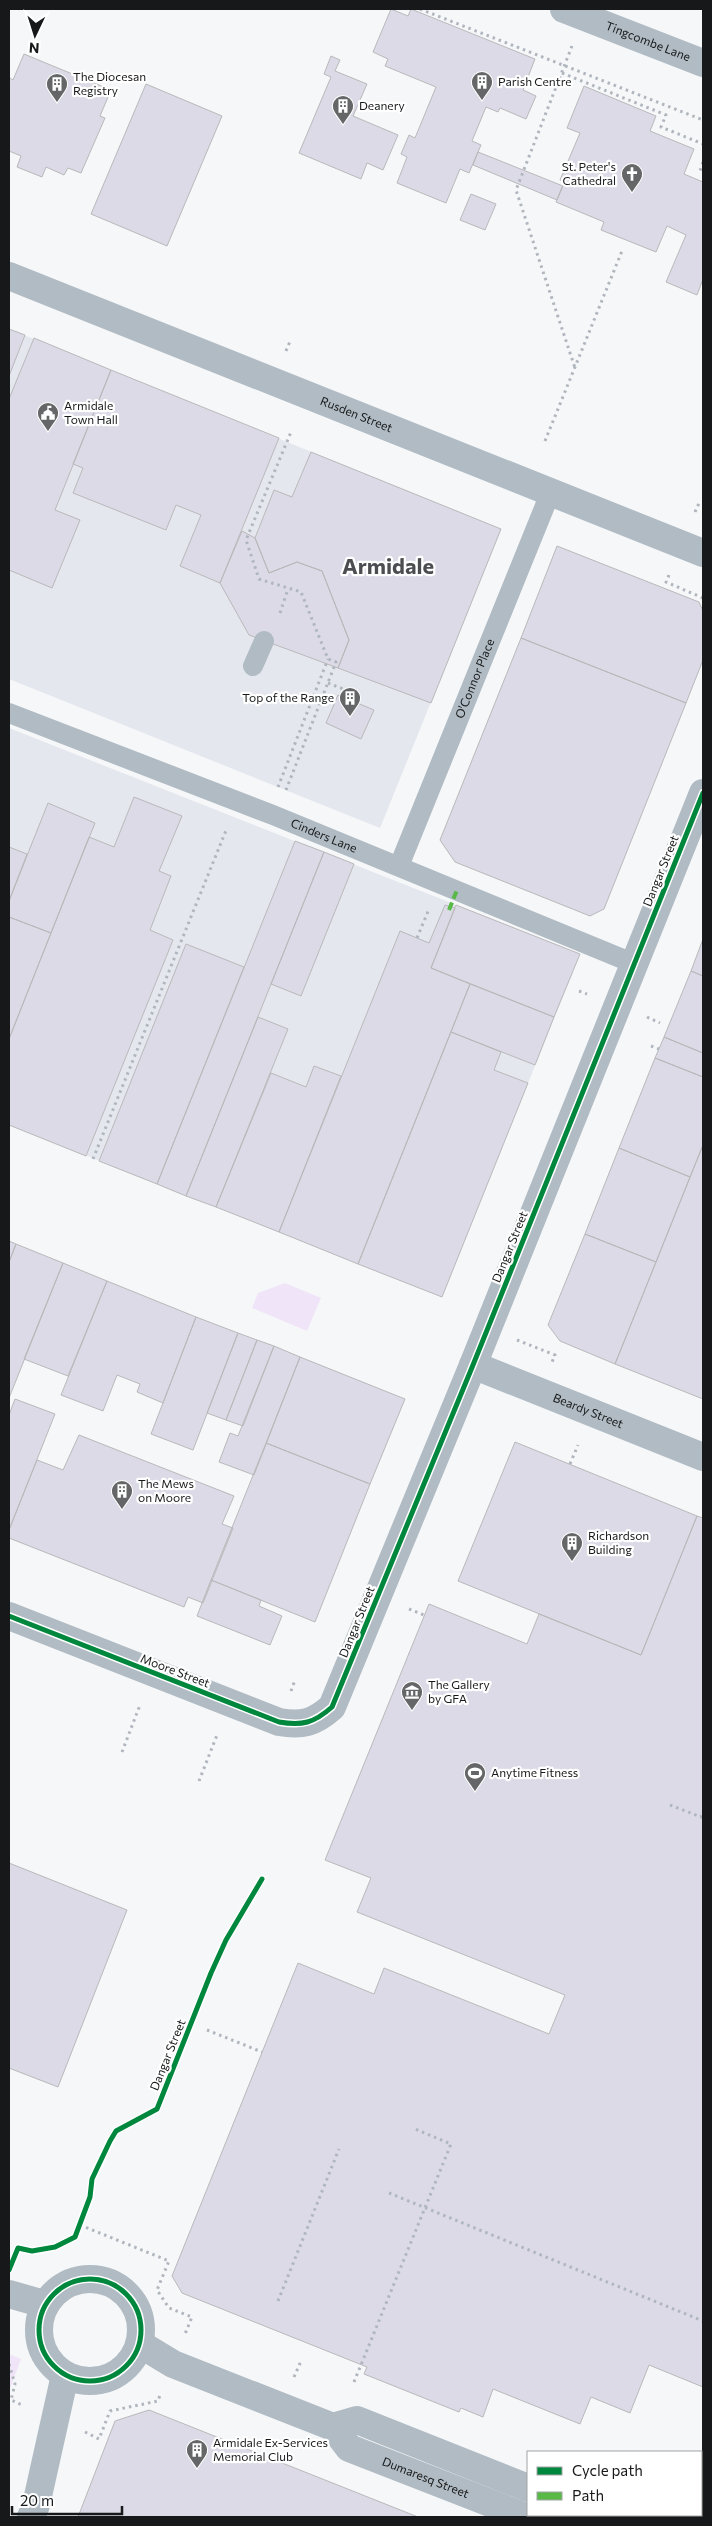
<svg xmlns="http://www.w3.org/2000/svg" width="712" height="2526" font-family="Commissioner,sans-serif">
	<style>
		.built { fill: #e4e7ee }
		.green { fill: #f0e5f8 }
		.building { fill: #dbdae6; stroke: #b9b9bb }
		.lines { fill: none; stroke-linecap: round; stroke-linejoin: round }
		.path { stroke: #b0b6bd; stroke-width: 3; stroke-dasharray: 2.5 4; stroke-linecap: butt }
		.lane { stroke: #b0bbc3; stroke-width: 20 }
		.street { stroke: #b0bbc3; stroke-width: 28 }
		.quiet { stroke: #58b947; stroke-width: 4; stroke-dasharray: 8 4; stroke-linecap: butt }
		.cycleway-casing { stroke: #fff; stroke-width: 8 }
		.cycleway { stroke: #00873e; stroke-width: 5 }
		.labels { text-anchor: middle; stroke-width: 4.5; stroke-linejoin: round; paint-order: stroke }
		.street-label { font-size: 12px; fill: #171819; stroke: #fff }
		.poi-label { font-size: 12px; fill: #171819; stroke: #fff; text-anchor: start }
		.town-label { font-size: 22px; font-weight: bold; fill: #4c4d50; stroke: #fff }
	</style>
	<rect width="100%" height="100%" fill="#f6f7f9"/>
	<path class="built" d="M9,329L501,529L380,828L9,679Z
		M9,728L580,954L442,1297L9,1125Z"/>
	<path class="green" d="M285,1283L321,1298L307,1331L252,1308L258,1293Z
		M9,2354L21,2359L9,2392Z"/>
	<path class="building" d="M391,9L408,16L411,9L535,59L523,90L536,96L526,119L500,108L498,112L486,107L472,141L481,145L469,173L460,169L446,203L397,183L407,157L401,154L409,135L415,138L436,87L385,66L388,59L373,52Z
		M24,54L111,90L100,116L105,118L81,173L68,168L64,175L46,167L42,177L17,167L21,156L9,151V80L10,78L13,80Z
		M331,56L340,60L335,71L367,84L353,116L398,135L383,170L367,163L361,179L299,153L331,77L324,74Z
		M146,84L222,116L167,246L91,214Z
		M584,86L656,116L650,131L694,149L684,174L703,182V279L697,295L666,282L686,235L667,226L656,252L601,230L604,222L556,202L564,182L560,180L580,133L567,128Z
		M478,152L563,186L557,200L473,165Z
		M471,194L496,204L485,230L460,220Z
		M9,329L25,335L9,376Z
		M34,338L111,370L55,510L80,520L52,588L9,570V399Z
		M111,370L279,438L220,583L180,566L201,515L176,505L166,530L73,493L83,468L73,464Z
		M311,452L501,529L431,703L338,668L349,640L322,571L297,562L269,573L255,538L274,490L292,497Z
		M242,531L255,538L269,573L297,562L322,571L349,640L338,668L249,635L220,583Z
		M557,546L699,602L703,611V660L686,703L521,638Z
		M521,638L686,703L604,909L590,916L455,862L440,840Z
		M338,695L374,710L361,739L326,723Z
		M134,797L182,816L159,871L171,876L150,930L173,940L86,1156L9,1125V1039L89,837L114,847Z
		M48,803L95,823L51,933L9,917V901Z
		M295,841L324,852L186,1196L157,1184Z
		M9,847L27,854L9,901Z
		M324,852L354,864L301,996L271,984Z
		M445,905L455,908L431,968L470,984L358,1264L279,1232L400,931L429,943Z
		M456,905L580,954L554,1017L431,968Z
		M9,917L51,933L9,1039Z
		M703,939V976L691,971Z
		M186,944L244,967L157,1184L99,1161Z
		M691,971L703,976V1053L664,1037Z
		M470,984L554,1017L535,1065L451,1032Z
		M258,1017L288,1029L216,1207L186,1196Z
		M451,1032L501,1052L494,1070L528,1083L442,1297L358,1264Z
		M664,1037L703,1053V1077L655,1058Z
		M655,1058L703,1077V1145L690,1177L619,1148Z
		M314,1066L341,1076L279,1232L216,1207L271,1073L306,1087Z
		M703,1145V1399L615,1364Z
		M619,1148L690,1177L656,1262L585,1234Z
		M585,1234L656,1262L615,1364L560,1341L548,1325Z
		M9,1241L16,1244L9,1262Z
		M16,1244L63,1263L9,1398V1262Z
		M63,1263L107,1281L68,1376L24,1359Z
		M107,1281L196,1317L163,1403L137,1392L140,1384L117,1375L103,1411L61,1395Z
		M196,1317L238,1333L193,1450L151,1434Z
		M238,1333L257,1340L226,1420L207,1413Z
		M257,1340L274,1346L243,1426L226,1420Z
		M274,1346L300,1357L254,1475L219,1462L230,1433L238,1436Z
		M300,1357L405,1399L370,1484L266,1443Z
		M15,1399L55,1414L9,1530V1415Z
		M79,1435L234,1496L222,1524L233,1528L203,1603L188,1597L184,1607L9,1538V1530L37,1460L63,1470Z
		M515,1442L697,1516L641,1655L458,1581Z
		M266,1443L370,1484L315,1622L211,1580Z
		M697,1516L703,1518V2387L649,2365L630,2413L591,2397L580,2424L493,2389L483,2417L461,2408L459,2412L364,2374L367,2367L182,2293L172,2276L298,1963L374,1994L384,1968L549,2034L565,1995L357,1912L371,1878L325,1860L429,1604L527,1644L539,1614L641,1655Z
		M211,1580L261,1600L259,1606L282,1616L270,1645L197,1616Z
		M9,1863L127,1910L58,2087L9,2068Z
		M149,2410L418,2517H78L115,2421Z"/>
	<g class="lines">
		<path class="path" d="M420,9L703,120
			M572,46L516,190L575,368
			M562,73L666,115L661,127L703,144
			M703,162L700,171L703,173
			M286,351L291,339
			M545,441L622,251
			M695,512L699,503
			M669,575L666,582L703,598
			M280,613L288,589
			M328,683L351,692
			M278,787L328,659
			M286,790L336,662L328,659L301,592L259,579L246,540L291,432
			M417,938L429,909
			M579,991L587,994
			M647,1017L660,1023
			M651,1046L659,1049
			M93,1159L227,828
			M517,1340L555,1355L552,1362
			M570,1464L578,1445
			M409,1609L424,1615
			M291,1691L295,1680
			M122,1752L140,1705
			M199,1781L217,1735
			M670,1805L701,1817L703,1812
			M207,2030L262,2052
			M389,2193L703,2321
			M80,2225L169,2261L157,2290L169,2308L192,2317L185,2334
			M278,2301L339,2149
			M9,2364L15,2384L11,2400L24,2406
			M294,2377L301,2361
			M354,2382L451,2144L415,2129
			M85,2432L99,2439L110,2411L158,2401L160,2395"/>
		<g class="lane">
			<path d="M253,666L264,641"/>
			<path id="s1" d="M9,713L273,815L635,964"/>
			<path id="s2" d="M399,866L551,491"/>
		</g>
		<g class="street">
			<path id="s3" d="M564,9L703,63"/>
			<path id="s4" d="M9,276L703,553"/>
			<path id="s5" d="M473,1365L703,1457"/>
			<path d="M9,1616L279,1722C302,1726 314,1723 332,1707L473,1365L703,793"/>
			<circle cx="90" cy="2330" r="51"/>
			<path d="M9,2294L44,2304"/>
			<path id="s6" d="M140,2344L173,2364L333,2427L349,2448L526,2517"/>
			<path d="M333,2427L357,2420L528,2488"/>
			<path d="M597,2515L603,2517"/>
			<path d="M31,2517L36,2505L65,2375"/>
		</g>
		<path class="quiet" d="M449,910L457,890"/>
		<g class="cycleway-casing">
			<path id="cycleway" d="M9,1616L279,1722C302,1726 314,1723 332,1707L473,1365L703,793
				M9,2270L18,2248L32,2251L55,2247L75,2237L90,2197L92,2179L110,2141L116,2131L157,2109L211,1973L226,1940L262,1879
				M39 2330a51 51 0 1 1 102 0a51 51 0 1 1-102 0Z"/>
		</g>
		<use href="#cycleway" class="cycleway"/>
	</g>
	<defs>
		<g id="building-pin" transform="scale(1.125)"><path d="M0 17L-7.5 6A9.5 9.5 0 1 1 7.5 6Z" fill="#656667" stroke="#fff"/><path d="M-4-6H4V6H1V3H-1V6H-4ZM-2.5-4.3h1.7v1.8h-1.7ZM.8-4.3h1.7v1.8H.8ZM-2.5-1h1.7V.8h-1.7ZM.8-1h1.7V.8H.8Z" fill="#fff"/></g>
		<g id="church-pin" transform="scale(1.125)"><path d="M0 17L-7.5 6A9.5 9.5 0 1 1 7.5 6Z" fill="#656667" stroke="#fff"/><path d="M-1.2-6h2.4v3.5h3.3v2.4h-3.3V6h-2.4V-.1h-3.3v-2.4h3.3Z" fill="#fff"/></g>
		<g id="civic-pin" transform="scale(1.125)"><path d="M0 17L-7.5 6A9.5 9.5 0 1 1 7.5 6Z" fill="#656667" stroke="#fff"/><path d="M-.6-6.5H3V-4.5H.6V-3L4-1V1h2V6H-6V1h2V-1L-.6-3ZM-1.2 2.5V6h2.4V2.5Z" fill="#fff"/></g>
		<g id="museum-pin" transform="scale(1.125)"><path d="M0 17L-7.5 6A9.5 9.5 0 1 1 7.5 6Z" fill="#656667" stroke="#fff"/><path d="M0-6L6-3V-2H-6V-3ZM-5-1h2V3h-2ZM-1-1h2V3h-2ZM3-1h2V3H3ZM-6 4H6V6H-6Z" fill="#fff"/></g>
		<g id="stadium-pin" transform="scale(1.125)"><path d="M0 17L-7.5 6A9.5 9.5 0 1 1 7.5 6Z" fill="#656667" stroke="#fff"/><path d="M0-5a6.5 5 0 1 0 0 10a6.5 5 0 1 0 0-10ZM-3.5-1.8h7v3.6h-7Z" fill="#fff"/></g>
	</defs>
	<g fill-rule="evenodd">
		<use href="#building-pin" x="482" y="82"/>
		<use href="#building-pin" x="57" y="84"/>
		<use href="#building-pin" x="343" y="106"/>
		<use href="#church-pin" x="632" y="174"/>
		<use href="#civic-pin" x="48" y="413"/>
		<use href="#building-pin" x="350" y="698"/>
		<use href="#building-pin" x="122" y="1491"/>
		<use href="#building-pin" x="572" y="1543"/>
		<use href="#museum-pin" x="412" y="1692"/>
		<use href="#stadium-pin" x="475" y="1773"/>
		<use href="#building-pin" x="197" y="2450"/>
	</g>
	<g class="labels">
		<g class="street-label">
			<text dy="4" stroke="none"><textPath href="#s3" startOffset="90">Tingcombe Lane</textPath></text>
			<text dy="4" stroke="none"><textPath href="#s4" startOffset="374">Rusden Street</textPath></text>
			<text dy="4" stroke="none"><textPath href="#s2" startOffset="202">O'Connor Place</textPath></text>
			<text dy="4" stroke="none"><textPath href="#s1" startOffset="338">Cinders Lane</textPath></text>
			<text transform="translate(661 871) rotate(-68)" y="4">Dangar Street</text>
			<text transform="translate(510 1247) rotate(-68)" y="4">Dangar Street</text>
			<text dy="4" stroke="none"><textPath href="#s5" startOffset="124">Beardy Street</textPath></text>
			<text transform="translate(357 1622) rotate(-68)" y="4">Dangar Street</text>
			<text transform="translate(175 1671) rotate(21)" y="4">Moore Street</text>
			<text transform="translate(168 2055) rotate(-68)" y="4">Dangar Street</text>
			<text dy="4" stroke="none"><textPath href="#s6" startOffset="319">Dumaresq Street</textPath></text>
		</g>
		<g class="poi-label">
			<text x="73" y="81">The Diocesan<tspan x="73" dy="14">Registry</tspan></text>
			<text x="498" y="86">Parish Centre</text>
			<text x="359" y="110">Deanery</text>
			<text x="616" y="171" text-anchor="end">St. Peter's<tspan x="616" dy="14">Cathedral</tspan></text>
			<text x="64" y="410">Armidale<tspan x="64" dy="14">Town Hall</tspan></text>
			<text x="334" y="702" text-anchor="end">Top of the Range</text>
			<text x="138" y="1488">The Mews<tspan x="138" dy="14">on Moore</tspan></text>
			<text x="588" y="1540">Richardson<tspan x="588" dy="14">Building</tspan></text>
			<text x="428" y="1689">The Gallery<tspan x="428" dy="14">by GFA</tspan></text>
			<text x="491" y="1777">Anytime Fitness</text>
			<text x="213" y="2447">Armidale Ex-Services<tspan x="213" dy="14">Memorial Club</tspan></text>
		</g>
		<g class="town-label">
			<text x="388" y="574">Armidale</text>
		</g>
	</g>
	<rect width="712" height="2526" fill="none" stroke="#171819" stroke-width="20"/>
	<rect x="527" y="2451" width="175" height="65" fill="#ffffff" stroke="#a2a3a3"/>
	<rect x="537" y="2467" width="25" height="8" fill="#00873e" stroke="#a2a3a3"/>
	<text x="572" y="2476" font-size="15" fill="#171819">Cycle path</text>
	<rect x="537" y="2492" width="25" height="8" fill="#58b947" stroke="#a2a3a3"/>
	<text x="572" y="2501" font-size="15" fill="#171819">Path</text>
	<g transform="translate(35 35) rotate(184)" stroke="#ffffff" stroke-width="4" paint-order="stroke">
	<path d="M0-4L9 19L0 12L-9 19Z" fill="#171819"/>
	<text y="-8" font-size="14" font-weight="bold" text-anchor="middle" fill="#171819">N</text>
	</g>
	<path d="M12 2506v8h110v-8" fill="none" stroke="#171819" stroke-width="2.5"/>
	<text x="20" y="2506" font-size="15" fill="#171819" stroke="#ffffff" stroke-width="4" paint-order="stroke">20 m</text>
</svg>
